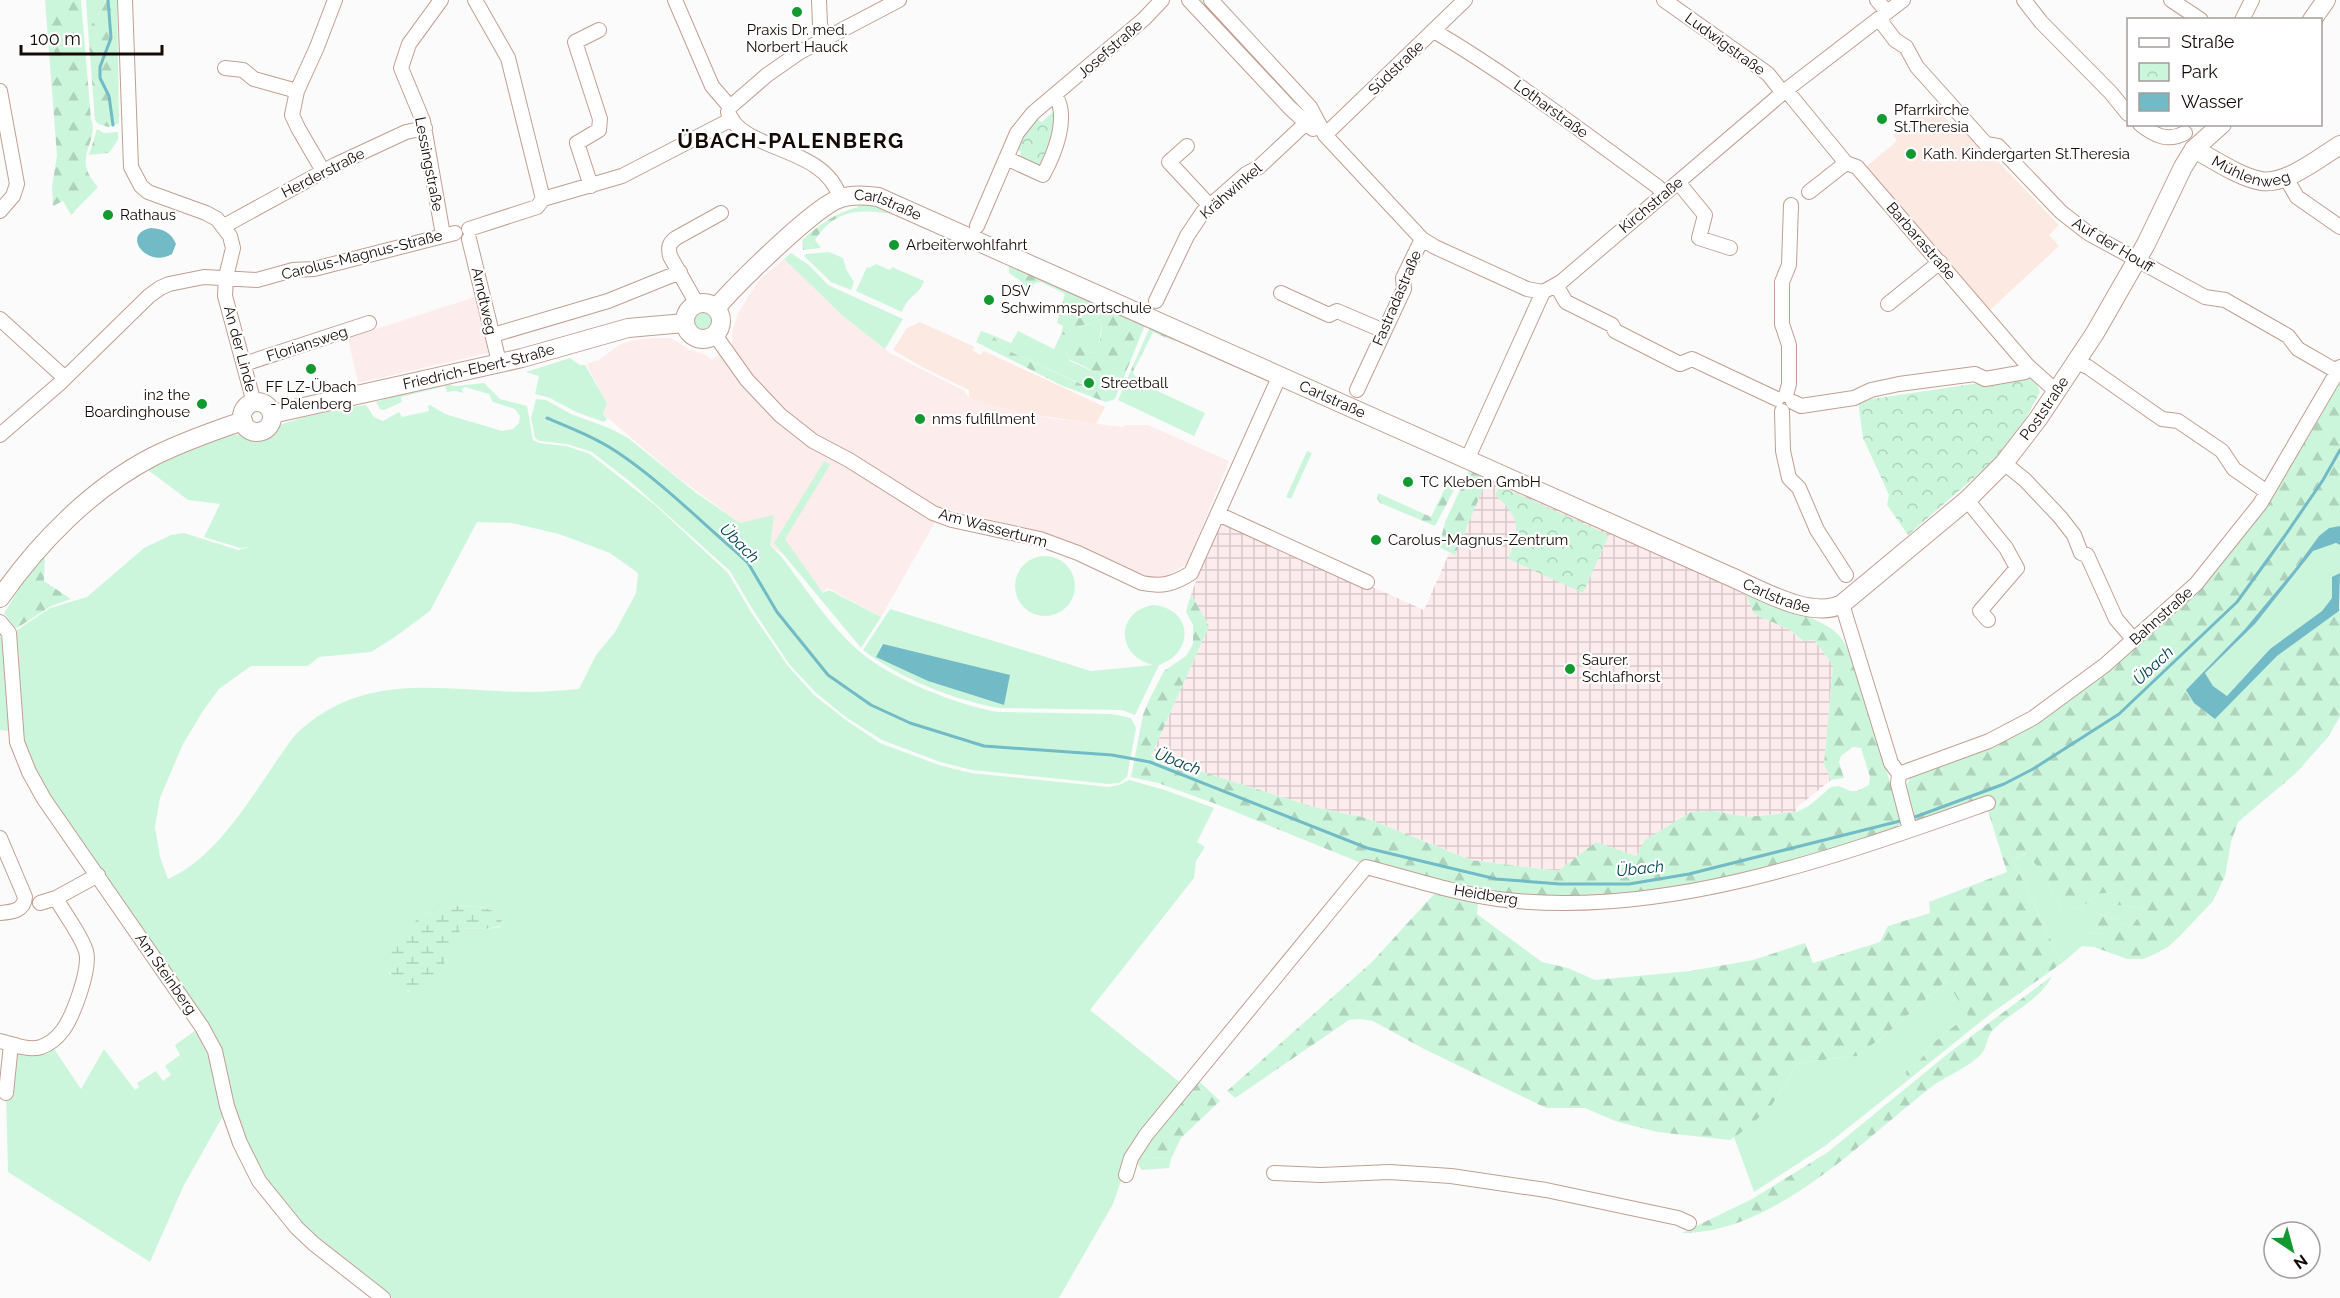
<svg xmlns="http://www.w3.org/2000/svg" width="2340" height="1298" font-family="Raleway,sans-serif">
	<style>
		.commercial { fill: #fdecec }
		.industrial { fill: url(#industrial-grid) }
		.built { fill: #fce9e2 }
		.grass { fill: #ccf6dc; fill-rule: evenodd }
		.forest { fill: url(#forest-firs) }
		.wetland { fill: url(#wetland-marsh) }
		.park { fill: url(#park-crowns) }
		.water { fill: #72bac6 }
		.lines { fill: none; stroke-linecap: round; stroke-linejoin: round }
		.stream { stroke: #72bac6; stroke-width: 3 }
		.minor-casing { stroke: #c39e91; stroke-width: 16 }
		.major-casing { stroke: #c39e91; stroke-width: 20 }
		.minor { stroke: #fff; stroke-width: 14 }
		.major { stroke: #fff; stroke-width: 18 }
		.poi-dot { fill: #12992f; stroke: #fff; stroke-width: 2 }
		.labels { text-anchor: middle; stroke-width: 4.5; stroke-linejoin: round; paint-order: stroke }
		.poi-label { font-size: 15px; fill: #160a06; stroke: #fff; text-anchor: start }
		.street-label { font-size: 15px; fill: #160a06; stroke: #fff }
		.water-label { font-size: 16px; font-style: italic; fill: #00434d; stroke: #fff }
		.district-label { font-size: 21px; font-weight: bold; letter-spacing: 1.5px; fill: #160a06; stroke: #fff }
	</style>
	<defs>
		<pattern id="industrial-grid" width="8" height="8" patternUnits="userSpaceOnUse" patternTransform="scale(1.5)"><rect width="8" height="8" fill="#fdeced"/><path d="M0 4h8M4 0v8" fill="none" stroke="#d8c9ca"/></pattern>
		<pattern id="forest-firs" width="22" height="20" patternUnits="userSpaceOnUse" patternTransform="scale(1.5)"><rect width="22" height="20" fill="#ccf6dc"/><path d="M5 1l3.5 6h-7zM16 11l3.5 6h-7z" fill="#aed2bb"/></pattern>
		<pattern id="wetland-marsh" width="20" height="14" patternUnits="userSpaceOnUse" patternTransform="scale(1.5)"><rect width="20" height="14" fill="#ccf6dc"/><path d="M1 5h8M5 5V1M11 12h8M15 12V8" fill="none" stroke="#aed2bb"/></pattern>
		<pattern id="park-crowns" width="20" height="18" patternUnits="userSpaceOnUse" patternTransform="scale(1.5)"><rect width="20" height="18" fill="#ccf6dc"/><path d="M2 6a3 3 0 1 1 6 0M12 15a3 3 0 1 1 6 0" fill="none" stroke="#aed2bb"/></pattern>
	</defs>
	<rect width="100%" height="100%" fill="#fbfbfb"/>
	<path class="commercial" d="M784,259L843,316L890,353L965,391L969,398L1049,418L1123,427L1124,425H1148L1229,461L1187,564L1167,576L1156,578L1145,575L1042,532L943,508L881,617L828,588L823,592L792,561L676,476L603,414L607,403L586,364L599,360L619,345L630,341L652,338H671L690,350L706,355L712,360L732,344V333L738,313L759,280Z
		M478,296L492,352L358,383L348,338Z"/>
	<path class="industrial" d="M1484,475L1745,592L1754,614L1790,630L1802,641L1814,640L1833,665L1824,764L1831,780L1796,808V812L1746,817L1714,811L1637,857L1596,842L1558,871L1472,860L1366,818L1314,807L1151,756L1209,626L1191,594L1221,519L1424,610Z"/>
	<path class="built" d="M1932,104L1961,134L1967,129L2059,225L2049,235L2059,246L1990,310L1866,167L1897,141L1893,135Z
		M920,322L975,347L972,350L980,355L984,351L1105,407L1096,424L1023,413L969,398V390L922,367L893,350L907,328Z"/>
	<path class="grass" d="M86,0H105L104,6L88,30Z
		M1193,0H1208L1306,106L1300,112Z
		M829,252L843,258L846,269L854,282L851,290L831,282L804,256L806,254Z
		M791,253L809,265L828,285L903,319L885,349L843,316L784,259Z
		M876,264L890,270L892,267L924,281C918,297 909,294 902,312L856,291L867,267L869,268Z
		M690 321a14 14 0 1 1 28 0a14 14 0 1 1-28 0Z
		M1095,322L1102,323L1098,350L1090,353L1074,342L1067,353L1070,361L1101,375L1095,390L1009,351L990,334L1011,343L1018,331L1054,349L1061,334L1064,335L1075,328Z
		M570,358L580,365H585L607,403L603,414L607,419L604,422L576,412L550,398L535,394L539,376L526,372Z
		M1131,370L1140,383L1205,413L1194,436L1118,400Z
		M484,383L500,399L527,406L533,440L539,443L566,446L590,454L655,505L728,573L751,612L788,666L814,695L846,720L880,743L939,765L971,773L1109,787L1119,785L1129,780L1165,790L1214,808L1197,842L1205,847L1196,861L1194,878L1090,1010L1183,1085L1130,1155L1113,1204L1059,1298H392C370,1276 342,1262 319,1242C257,1186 237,1127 218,1049L47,796L23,746L14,632L50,608L87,597L144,548L171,535L184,533L238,550L250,547L240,548L204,537L220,504L188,500L148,470C176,453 210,437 242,434C247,440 252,442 259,440C270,437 273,427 282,424C310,415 337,409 366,405L374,417L383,421L399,412L402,417L429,411L428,406L430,405L445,414L502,431L513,429L519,423L520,416L515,409L493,402L489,394L465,387L462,389L463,393L456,391L447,392L445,386L401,397L402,402L384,410L380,409L376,402L408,391L445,384L456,386ZM477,522L512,523L559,534L610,553L638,573L636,593L615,632L596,655L579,689C563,690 545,692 528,692C443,692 365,668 295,735C259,782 223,855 168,879L160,857L155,827L160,798L183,744L203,711L219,689L251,666H308L319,657L371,652L395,637L430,611ZM457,906C474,907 492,904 502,920L500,927L486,929L462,928L456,939L409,992L398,984L389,973L427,913Z
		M536,399L546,400L571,414L609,428L628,438L695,492L740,523L774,515L770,545L780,555C805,587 829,625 859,651C891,679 957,705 998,712L1112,714L1131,718L1136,728L1127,777L1119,783L1109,784L972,770L940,762L882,740L847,718L815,692L789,664L753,610L730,571L633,484L592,452L567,444L540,441L535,438L531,418Z
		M1307,451L1312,453L1291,499L1286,497Z
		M824,461L830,465L785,539L823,593L829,590L881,617L861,648L774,543Z
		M2336,543L2340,545V573L2333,577L2332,598L2322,611L2270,649L2227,696L2213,686L2205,673L2255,624L2313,551Z
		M1015 586a30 30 0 1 1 60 0a30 30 0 1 1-60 0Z
		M32,571L34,584L44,593L14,627L4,613C14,599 20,584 32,571Z
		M1153,605C1192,608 1196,652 1159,665L1135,715L1122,710L998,708C954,700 899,678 863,650L890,609L1091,671L1153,665C1117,657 1114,612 1153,605ZM882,644L1004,705L928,681L877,657Z
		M0,633L5,652L9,731L0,730Z
		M2027,853L2044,874L2064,914L2086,904L2097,894L2115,892L2113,904L2144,909L2132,926L2092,911L2088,932L2102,934V938L2094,947L2082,946L2062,963L2013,860Z
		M1946,981L1969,1015L1932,1044L1920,1060L1906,1071L1907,1081L1825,1146L1754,1192L1734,1137L1772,1105L1798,1063L1857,1056L1889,1032Z
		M196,1030L214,1067L224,1114L184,1185L150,1262L8,1172L6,1093L10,1050L52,1046L81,1089L104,1049L135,1090L139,1087L137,1083L156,1071L163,1081L171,1075L165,1066L180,1055L175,1045Z
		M1140,1156L1171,1159L1169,1168L1142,1170L1137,1163Z"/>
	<path class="forest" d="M45,0H81L91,119C100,143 70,157 98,187L71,215L63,201L53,206L52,186L57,156Z
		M105,0H117L119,123L109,127L98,124L95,120L88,30L104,6Z
		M97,129L104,133L118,132V140L109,153L89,155Z
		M860,203L872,204L892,210V214C860,209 835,209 815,240L821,248L803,250L802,240C819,225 835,213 858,207Z
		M1009,266L1145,325L1115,399L1106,402L1063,386L976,342L981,331L990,334L1009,351L1094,390L1101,375L1069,359L1066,348L1067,341L1075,342L1090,353C1101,351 1101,333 1102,323C1088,321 1075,328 1064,335L1061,334L1063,326L1057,323L1065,294L1041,282L1035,283L1031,290H1028L1022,282L1009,273Z
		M1150,327L1177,338L1174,341L1153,332L1132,374L1131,370Z
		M2340,376V526L2329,528L2319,536L2294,570L2245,629L2186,690L2215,718L2277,656L2339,611L2340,607V716L2329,736L2295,774L2238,822L2231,842L2225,876L2213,901L2180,936L2168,947L2155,954L2143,959H2127L2094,947L2102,938V934L2088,932L2083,924L2085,914L2092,911L2132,926L2144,909L2112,904L2114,892L2097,894L2086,904L2064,914L2044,874L2026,853L2013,860L2062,963L1989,1015L1907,1081L1906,1071L1920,1060L1932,1044L1968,1015L1946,981L1889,1032L1857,1056L1798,1063L1772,1105L1749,1127L1730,1140L1657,1132L1615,1121L1585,1108H1546L1424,1049L1373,1021L1360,1019L1349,1020L1235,1098L1227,1091L1372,962L1435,893L1478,903L1477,914L1542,962L1568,968L1595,980L1690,971L1753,960L1805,943L1813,963L1880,942L1888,926L1930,913L1929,902L2007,872L1985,801L1914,825C1909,808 1897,786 1916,773L1990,746L2192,595Z
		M1470,469L1488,477L1455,555L1439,547L1445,522Z
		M1446,486L1454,490L1435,526L1380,503L1377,498L1378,493L1431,517Z
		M45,555L44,581L71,599L51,606L17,628L14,627L43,593L34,584L32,571Z
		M1745,592C1768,602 1815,616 1833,630C1840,635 1844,642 1848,649L1905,829L1772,870L1609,900L1498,896L1371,867L1216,804L1158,783L1131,777L1143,715L1149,700L1164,671L1186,656L1193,644V625L1186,612L1191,594L1209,626L1151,756L1314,807L1366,818L1471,860L1558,871L1596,842L1636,856L1645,840L1691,812L1714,811L1747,817L1796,812L1809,806L1831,787L1839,786L1850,791H1857L1869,785L1870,777L1861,748L1853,747L1841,756L1839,762L1844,778L1831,780L1824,764L1833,665L1814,640L1803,641L1790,630L1754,614Z
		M2052,976C2040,1001 2010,1012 1992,1031C1987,1037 1987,1046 1983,1052C1971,1067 1945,1076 1930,1088C1861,1142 1774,1233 1682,1233L1752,1199L1828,1152L1950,1052Z
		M1198,1080L1220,1101L1181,1138L1171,1159L1140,1156L1150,1137Z"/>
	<path class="wetland" d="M457,906C474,907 492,904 502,920L500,926L486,929L462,928C448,952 442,978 419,994C366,982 393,933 426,914C434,909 447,908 457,906Z"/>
	<path class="park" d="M1054,111L1055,135L1039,170L1018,161L1021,152L1016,149L1024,130L1036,119L1042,122Z
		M2027,376L2036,382L2040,392L2026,418L1997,458L1908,535L1887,505L1889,495L1863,438L1858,401Z
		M1500,486L1609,535L1583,593L1508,559C1521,529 1520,518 1495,495Z"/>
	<path class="water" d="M151,228C163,229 171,232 176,244L172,254C147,269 120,234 151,228Z
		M2340,526V545L2336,543L2313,551L2255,624L2205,673L2213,686L2227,696L2270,649L2322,611L2332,598V577L2340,573L2339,611L2277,656L2215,719L2194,703L2186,690L2245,629L2294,570L2319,536L2329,528Z
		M883,644L1010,675L1004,705L928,681L876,657Z"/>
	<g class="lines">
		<path class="stream" d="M108,0L111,38L100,67V78L109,96L113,125
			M547,418C571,428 596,438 617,452C659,480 696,517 734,550L748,563L777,612L828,675L871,705L910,723L984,746L1112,755L1150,762L1367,848L1496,879L1560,884H1629L1689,874L1900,821
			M1915,817L2004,784L2033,769L2119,714L2237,602L2284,537L2323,480L2340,450"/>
		<g class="minor-casing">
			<path id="minor" d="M125,0L131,167L141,186L148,192L206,213L217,219L230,236L233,248L226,277L225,296L254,403
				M441,0L409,44L401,68L423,121L443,235
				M475,0L508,58L543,199
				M675,0L712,86L730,107
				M819,0L820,25L826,38
				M1189,0L1290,108L1313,129
				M1211,0L1310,107L1325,135L1422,239L1435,247L1527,289L1543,292
				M1664,0L1757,66L1768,74L1783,93
				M1877,0L1887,12
				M2024,0L2041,22L2111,93L2128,114
				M2171,0L2201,20
				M1879,19L1895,40L1906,47L1917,67L1986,144L1998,146L2061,212L2088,233L2205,297L2225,300L2288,336L2298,349L2338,372
				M2242,20L2252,0
				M1434,31C1512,77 1584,133 1658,187L1663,194
				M225,68L243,70L254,79L297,91
				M1786,90L1846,163L1857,167L2028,366L2057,392
				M0,91L17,184L13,196L0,211
				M730,107L767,75L800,52L899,0
				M728,112C741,152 825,145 840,198
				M2140,124C2155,136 2168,142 2185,133
				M1325,135L1465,0
				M1187,146L1169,162L1210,206
				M1006,158L1043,175C1054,155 1070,117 1055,95
				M323,171L298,128L292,115L297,91L317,47L335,0
				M2286,178L2297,197L2340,227
				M1678,182L1705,215L1699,238L1730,248
				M591,186L577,143L599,130L600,119L575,42L599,30
				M1809,192L1846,163
				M224,226L335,165L406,132L425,128
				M977,226L1017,133L1033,113L1144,19L1162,0
				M469,229L537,207L543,199L622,176L732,119
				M469,239L499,362
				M1556,285L1566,302L1612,325L1615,331L1680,364L1692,359L1777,399
				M1281,293L1329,315L1337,311L1384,331
				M1156,301L1187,236L1203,212L1246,174L1259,167L1305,124
				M697,304L670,256C668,247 669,243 676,238L721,213
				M1888,304L1940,262
				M0,319L65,378
				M493,335L608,301L680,272
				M715,335L747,380L780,415L813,441L849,460L933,513L952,520L1040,539L1078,553L1142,583C1162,587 1174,584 1191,573L1280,375
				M2076,362L2088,367L2162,419L2178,421L2222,451L2234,469L2267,492
				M244,364L369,323
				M1357,390L1404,289L1403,278L1422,239
				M1786,395L1789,384V345L1782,324V282L1789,265L1791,205
				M1793,402L1801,406L1854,398L1871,390L1899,384L1975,374L1985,379L2025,372L2030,369
				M1782,411L1783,451L1789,478L1799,488L1817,530L1846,575
				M0,435L59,384L149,296L160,288L169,284L204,277L257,280L293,270L314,269L455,233
				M1467,460L1543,292L1561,282L1786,90L1903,0
				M2004,463L2025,480L2060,517L2074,535L2081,553L2087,555L2116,619L2134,640
				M1967,500L2006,548L2017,568L1980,611L1988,620
				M1218,514L1367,582
				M1842,604L1891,763L1899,774L1898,784L1910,830
				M0,622L9,633L17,742L29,772L44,799L202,1027L215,1051L227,1106L240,1143L259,1181L297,1228L314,1244L383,1298
				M1899,774L1989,741L2033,718L2105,665L2196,584L2260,504L2340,367
				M0,838L25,897C24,911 12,912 0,913
				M40,903L56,898L98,875
				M0,1041C13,1044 28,1051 41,1047C50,1044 57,1038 63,1030C73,1016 91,969 86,951C80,933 65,915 56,898
				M6,1093L11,1044
				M1274,1173L1321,1175L1389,1172L1451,1176L1546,1190L1678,1218L1689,1223
				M1126,1175L1131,1158L1146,1135L1366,867C1409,878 1454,893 1498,899C1662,920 1835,857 1988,803"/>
		</g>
		<g class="major-casing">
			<g id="major">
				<path d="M2312,20L2326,0"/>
				<path id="s1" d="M2194,149C2215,160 2239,177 2261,181C2286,185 2319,158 2340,145"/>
				<circle cx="703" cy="321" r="18"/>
				<path id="s2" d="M716,308C735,286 816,205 841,198C853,194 865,195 878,197L1729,576C1759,589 1811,620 1842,604L1967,500L2004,463L2038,419L2095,333L2146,244L2183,167L2194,149L2222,124"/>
				<circle cx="257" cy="417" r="15"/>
				<path id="s3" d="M272,414L522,358L628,328L685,323"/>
				<path d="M0,598C39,542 92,488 154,456C183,442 213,431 243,421"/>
			</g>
		</g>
		<use href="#minor" class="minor"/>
		<use href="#major" class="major"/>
	</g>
	<g class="poi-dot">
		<circle cx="797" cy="12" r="6"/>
		<circle cx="1882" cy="119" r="6"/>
		<circle cx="1911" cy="154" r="6"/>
		<circle cx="108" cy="215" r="6"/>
		<circle cx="894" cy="245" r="6"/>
		<circle cx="989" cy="300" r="6"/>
		<circle cx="311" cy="369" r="6"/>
		<circle cx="1089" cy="383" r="6"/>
		<circle cx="202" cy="404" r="6"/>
		<circle cx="920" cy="419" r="6"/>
		<circle cx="1408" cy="482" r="6"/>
		<circle cx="1376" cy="540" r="6"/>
		<circle cx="1570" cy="669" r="6"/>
	</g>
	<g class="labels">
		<g class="poi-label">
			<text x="797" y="35" text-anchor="middle">Praxis Dr. med.<tspan x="797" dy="17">Norbert Hauck</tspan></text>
			<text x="1894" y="115">Pfarrkirche<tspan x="1894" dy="17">St.Theresia</tspan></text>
			<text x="1923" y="159">Kath. Kindergarten St.Theresia</text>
			<text x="120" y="220">Rathaus</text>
			<text x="906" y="250">Arbeiterwohlfahrt</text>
			<text x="1001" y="296">DSV<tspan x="1001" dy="17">Schwimmsportschule</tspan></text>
			<text x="1101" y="388">Streetball</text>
			<text x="311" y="392" text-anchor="middle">FF LZ-Übach<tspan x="311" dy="17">- Palenberg</tspan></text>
			<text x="190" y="400" text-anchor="end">in2 the<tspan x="190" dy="17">Boardinghouse</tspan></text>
			<text x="932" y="424">nms fulfillment</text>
			<text x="1420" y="487">TC Kleben GmbH</text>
			<text x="1388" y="545">Carolus-Magnus-Zentrum</text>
			<text x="1582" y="665">Saurer.<tspan x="1582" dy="17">Schlafhorst</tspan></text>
		</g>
		<g class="street-label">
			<text transform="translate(1725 44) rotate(36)" y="5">Ludwigstraße</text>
			<text transform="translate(1110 49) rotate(-41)" y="5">Josefstraße</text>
			<text transform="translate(1396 68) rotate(-44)" y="5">Südstraße</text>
			<text transform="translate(1551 109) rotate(36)" y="5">Lotharstraße</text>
			<text transform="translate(429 164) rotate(79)" y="5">Lessingstraße</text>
			<text dy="5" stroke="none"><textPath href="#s1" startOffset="63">Mühlenweg</textPath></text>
			<text transform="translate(323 173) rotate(-27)" y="5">Herderstraße</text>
			<text transform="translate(1231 191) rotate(-41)" y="5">Krähwinkel</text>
			<text transform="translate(1651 205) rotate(-40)" y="5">Kirchstraße</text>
			<text dy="5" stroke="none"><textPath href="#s2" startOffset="216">Carlstraße</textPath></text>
			<text transform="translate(1921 241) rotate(49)" y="5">Barbarastraße</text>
			<text transform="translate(2113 245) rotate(31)" y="5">Auf der Houff</text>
			<text transform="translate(362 255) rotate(-14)" y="5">Carolus-Magnus-Straße</text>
			<text transform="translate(1397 298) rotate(-67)" y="5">Fastradastraße</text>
			<text transform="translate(484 301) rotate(77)" y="5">Arndtweg</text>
			<text transform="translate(307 344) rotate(-18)" y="5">Floriansweg</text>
			<text transform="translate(240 349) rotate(75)" y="5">An der Linde</text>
			<text dy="5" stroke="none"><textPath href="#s3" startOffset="212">Friedrich-Ebert-Straße</textPath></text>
			<text dy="5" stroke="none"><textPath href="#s2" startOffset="702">Carlstraße</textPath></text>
			<text dy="5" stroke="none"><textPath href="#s2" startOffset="1539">Poststraße</textPath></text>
			<text transform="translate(993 528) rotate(15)" y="5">Am Wasserturm</text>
			<text dy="5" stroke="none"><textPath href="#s2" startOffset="1188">Carlstraße</textPath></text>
			<text transform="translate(2161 616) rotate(-42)" y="5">Bahnstraße</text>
			<text transform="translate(1486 895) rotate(9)" y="5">Heidberg</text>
			<text transform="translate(166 974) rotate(55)" y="5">Am Steinberg</text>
		</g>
		<g class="water-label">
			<text transform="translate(740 543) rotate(45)" y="6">Übach</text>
			<text transform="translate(2153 665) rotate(-43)" y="6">Übach</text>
			<text transform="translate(1178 761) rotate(21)" y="6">Übach</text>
			<text transform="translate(1640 868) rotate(-6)" y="6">Übach</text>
		</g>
		<g class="district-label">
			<text x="791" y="148">ÜBACH-PALENBERG</text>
		</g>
	</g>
	<rect x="2127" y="18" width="195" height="108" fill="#ffffff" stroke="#a29d9b" stroke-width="1.5"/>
	<rect x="2139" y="38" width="30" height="9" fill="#ffffff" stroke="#a29d9b" stroke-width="1.5"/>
	<text x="2181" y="48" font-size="18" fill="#160a06">Straße</text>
	<rect x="2139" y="63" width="30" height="18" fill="url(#park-crowns)" stroke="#a29d9b" stroke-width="1.5"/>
	<text x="2181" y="78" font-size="18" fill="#160a06">Park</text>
	<rect x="2139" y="93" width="30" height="18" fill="#72bac6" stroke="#a29d9b" stroke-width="1.5"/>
	<text x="2181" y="108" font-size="18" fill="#160a06">Wasser</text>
	<g transform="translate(2292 1250) rotate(144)"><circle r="28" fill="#ffffff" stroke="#a29d9b" stroke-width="1.5"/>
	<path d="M0-4.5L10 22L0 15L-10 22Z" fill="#12992f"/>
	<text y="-9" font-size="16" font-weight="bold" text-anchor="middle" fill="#160a06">N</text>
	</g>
	<path d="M21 45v9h141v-9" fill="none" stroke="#160a06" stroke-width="3"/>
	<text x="30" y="45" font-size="18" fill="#160a06" stroke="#ffffff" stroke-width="4.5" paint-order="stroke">100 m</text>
</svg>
